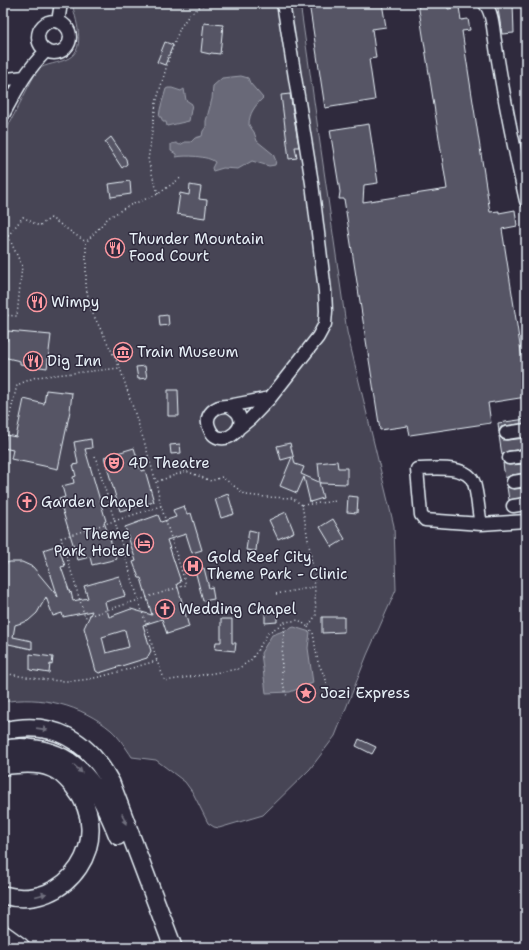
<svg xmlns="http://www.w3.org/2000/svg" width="529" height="950" font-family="'Shantell Sans',sans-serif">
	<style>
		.green { fill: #464455; stroke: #979aa6 }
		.water { fill: #696978; stroke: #9c9fab }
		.building { fill: #575565; stroke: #e8f1f8; fill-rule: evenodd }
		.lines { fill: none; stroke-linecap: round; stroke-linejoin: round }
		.minor-casing { stroke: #e8f1f8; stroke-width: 15 }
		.highway-casing { stroke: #e8f1f8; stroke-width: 20 }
		.path { stroke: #e8f1f8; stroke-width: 1.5; stroke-dasharray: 1 3; stroke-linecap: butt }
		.minor { stroke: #2f2a3d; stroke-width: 12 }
		.highway { stroke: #2f2a3d; stroke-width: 17 }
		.oneway { fill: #70707e }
		.labels { text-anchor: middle; stroke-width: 3; stroke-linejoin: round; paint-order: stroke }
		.poi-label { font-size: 15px; fill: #e8f1f8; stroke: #2f2a3d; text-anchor: start }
	</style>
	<rect width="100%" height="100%" fill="#2f2a3d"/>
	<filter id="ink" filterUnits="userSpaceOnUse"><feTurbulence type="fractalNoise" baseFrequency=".025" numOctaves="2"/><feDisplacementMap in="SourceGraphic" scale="8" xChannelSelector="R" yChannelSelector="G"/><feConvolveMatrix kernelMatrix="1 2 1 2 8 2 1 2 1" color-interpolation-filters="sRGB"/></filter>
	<g filter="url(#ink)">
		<path class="green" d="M72,3H300L347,332L394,526L396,590L367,655L335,736L310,769L263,815L219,828L214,827L208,823L193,793L185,782L156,760L132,757C126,748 119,737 111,730C81,705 41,695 3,702V136L37,70C47,63 58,64 69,58C87,48 75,18 72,3Z"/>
		<path class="water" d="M241,76L248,78L250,83L263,98C255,106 249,113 249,125L254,132L257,141L273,154L276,161L275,165L269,166L252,161L238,169L223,168L213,171L212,168L215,162C209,156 185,155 176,157V154L171,151V144L176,143L180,145L185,142H191L195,138L202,136L203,131L206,127V121L212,99L213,86L222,78Z
			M168,88H172L181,91L184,89L186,100L192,104L189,121L167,126L166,122H163L161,117H159C160,106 163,100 166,89Z
			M294,627L310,632L308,648L313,683L290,692L266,693L261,653L272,635Z"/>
		<path class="building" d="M309,3H382L386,27L372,29L376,58L369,59L375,100L325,108Z
			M418,3H447L448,9L459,7L461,20L468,19L470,30L462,31L490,212L499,211V213L515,210L517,226L502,229L522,358L526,357V397L488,403L491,423L410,435L408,426L380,430L344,199H339L340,192L330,130L369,124L378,183L364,185L363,202L447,189Z
			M497,3H513L514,33L502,34Z
			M204,23L223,25L220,54L211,53L210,54L201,52Z
			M165,42L173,45L165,65L157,62Z
			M290,94L299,147H295L297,158L289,159L281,95Z
			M111,137L126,159L127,164L122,168L105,142Z
			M130,181L131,194L111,197L109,184Z
			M190,185L201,187L199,199L207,200L205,218L177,214L180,193L189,195Z
			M168,315L169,325L160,326L159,316Z
			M8,331L51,335L47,368L20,364V361L3,357V340L7,341Z
			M145,366L147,378L138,379L136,367Z
			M46,390L72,393L70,411L58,469L11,459L13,450L3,448L6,435L16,437L24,399L44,404Z
			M168,390H178L179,416H168Z
			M526,419V423L505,426L501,427L499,432L498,423Z
			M499,436L503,440H507L526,438V449L508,451L502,455Z
			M91,439L92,448L85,449L106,521L104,522L117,559L92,565L90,557L78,560L59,499L65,497L62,486L74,483L73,477L76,476L73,465L78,464L74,442Z
			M290,443L295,464L304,467L301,474L319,482L323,498L310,502L304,477L297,493L280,486L292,457L281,460L277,446Z
			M180,444L181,453L171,454L170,445Z
			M134,448L141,471L145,470L154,502L120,511L104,457Z
			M337,461L338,468H347V484L320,483L318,463Z
			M503,463L509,465L526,464V473L512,475L505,478Z
			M507,487L514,489L526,488V497L509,500Z
			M228,494L234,514L221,518L215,499Z
			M348,496L358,497L357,513L347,512Z
			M184,506L187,514L191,513L202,550L192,553L186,534L167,540L181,582L177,584L189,627L167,634L162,619L143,625L151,651L147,658L99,673L96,671L84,628L92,611L63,617L62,613L53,616L46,597L37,613L28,621L15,625L13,637L32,641V649L4,643L7,625L3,623V564L10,562H22L33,567L58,597L43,550L58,545L65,566L61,567L70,593L71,592L73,601L88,598L84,586L119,576L125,596L105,602L109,617L131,609L152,615L141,578H139L133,562L136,561L125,527L158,515L161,522L176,517L173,510ZM125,630L129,647L106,653L102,637Z
			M286,512L294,532L278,539L269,520Z
			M333,519L345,539L332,547L320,527Z
			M249,530L258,532L256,551L246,550Z
			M204,568L209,588L212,587L214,599L203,601L195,570Z
			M265,610H277V622L265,623Z
			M322,617H344V632L322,633Z
			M221,619H232V643H236L235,651L215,649L216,642H221Z
			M30,654L53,657L52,665L50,664L49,673L30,670Z
			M359,739L376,747L372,754L356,746Z"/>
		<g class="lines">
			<g class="minor-casing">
				<path id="minor" d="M484,3C493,11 493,30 495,41C503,95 514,148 526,201
					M38 37a16 16 0 1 1 32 0a16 16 0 1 1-32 0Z
					M58,22L61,3
					M7,79L24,77
					M3,115C17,89 25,72 46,51
					M228,406C261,421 219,456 209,427C204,414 216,405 228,406L270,398
					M239,428L250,419L270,398L318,337L325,324L326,311L325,291L312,183L283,3
					M506,433L526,430
					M509,458L526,456
					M513,482L526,480
					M513,506L526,504
					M481,524C478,511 478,496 474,483C467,464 433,469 417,469L421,515L425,520L481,524L526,521"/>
			</g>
			<g class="highway-casing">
				<path id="highway" d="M3,731C53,719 88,740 111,783L173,947
					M3,750C14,747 25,747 36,749C84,756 102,796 118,836
					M3,766C17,764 38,762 51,768C61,771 68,780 74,787C117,839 67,913 3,895
					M3,934L21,947"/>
			</g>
			<path class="path" d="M158,194L148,160L156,103L169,58L180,28L189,15L201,6L210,3
				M3,225L22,266L17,316L3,315
				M8,236L23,217L39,226L51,218L86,242
				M3,445L17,385L36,377L120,368
				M95,456L157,661
				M302,505L337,501
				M161,506L61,538L85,617L186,585L161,506L156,482L144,441L120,368L90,308L86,285V242L108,218L128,206L158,194L182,177
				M276,594L314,587
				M285,623C283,644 278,676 287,696
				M308,627L313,633L318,662L326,680V687
				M3,673C25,677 48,681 70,681C99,680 129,668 157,661L165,681L238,669L252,659L268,633L285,622L299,620L308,627L316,615L314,574L302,505L292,498L266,497L246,495L222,477L211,481L186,471L156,482"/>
			<use href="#minor" class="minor"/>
			<use href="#highway" class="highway"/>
		</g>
		<defs><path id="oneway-solid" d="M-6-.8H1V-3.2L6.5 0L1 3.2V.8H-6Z"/></defs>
		<g class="oneway">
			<use href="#oneway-solid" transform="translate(42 729) rotate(8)"/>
			<use href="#oneway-solid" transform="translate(78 769) rotate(43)"/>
			<use href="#oneway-solid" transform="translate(124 819) rotate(69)"/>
			<use href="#oneway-solid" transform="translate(41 895) rotate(-15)"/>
		</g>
	</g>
	<defs>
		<g id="restaurant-ring" transform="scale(1)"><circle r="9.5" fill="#2f2a3d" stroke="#ff9aa2" stroke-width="1.5"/><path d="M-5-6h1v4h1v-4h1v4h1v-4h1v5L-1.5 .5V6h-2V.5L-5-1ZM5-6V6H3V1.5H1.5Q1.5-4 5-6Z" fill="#ff9aa2"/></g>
		<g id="museum-ring" transform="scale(1)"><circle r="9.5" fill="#2f2a3d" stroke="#ff9aa2" stroke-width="1.5"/><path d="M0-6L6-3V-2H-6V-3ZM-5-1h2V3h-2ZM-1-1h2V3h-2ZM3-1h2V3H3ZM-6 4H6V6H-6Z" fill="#ff9aa2"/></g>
		<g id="theatre-ring" transform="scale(1)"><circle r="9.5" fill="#2f2a3d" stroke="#ff9aa2" stroke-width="1.5"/><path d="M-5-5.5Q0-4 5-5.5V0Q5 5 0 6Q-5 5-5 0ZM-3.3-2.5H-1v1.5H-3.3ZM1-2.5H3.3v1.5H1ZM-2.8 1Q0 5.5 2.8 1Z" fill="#ff9aa2"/></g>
		<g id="church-ring" transform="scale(1)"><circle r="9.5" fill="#2f2a3d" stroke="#ff9aa2" stroke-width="1.5"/><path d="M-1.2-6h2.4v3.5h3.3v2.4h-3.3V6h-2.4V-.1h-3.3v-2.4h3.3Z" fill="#ff9aa2"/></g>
		<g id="hotel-ring" transform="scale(1)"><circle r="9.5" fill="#2f2a3d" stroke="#ff9aa2" stroke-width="1.5"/><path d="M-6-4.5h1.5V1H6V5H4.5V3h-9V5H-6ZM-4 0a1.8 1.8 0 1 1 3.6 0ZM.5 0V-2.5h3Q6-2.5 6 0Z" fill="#ff9aa2"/></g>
		<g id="hospital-ring" transform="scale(1)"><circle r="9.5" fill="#2f2a3d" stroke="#ff9aa2" stroke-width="1.5"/><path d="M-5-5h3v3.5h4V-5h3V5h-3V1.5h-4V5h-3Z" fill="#ff9aa2"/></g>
		<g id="sight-ring" transform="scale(1)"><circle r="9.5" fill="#2f2a3d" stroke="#ff9aa2" stroke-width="1.5"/><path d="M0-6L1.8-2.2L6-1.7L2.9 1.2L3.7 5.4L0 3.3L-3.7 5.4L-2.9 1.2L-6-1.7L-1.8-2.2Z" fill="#ff9aa2"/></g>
	</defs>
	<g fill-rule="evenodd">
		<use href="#restaurant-ring" x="115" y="248"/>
		<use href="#restaurant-ring" x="37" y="302"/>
		<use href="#museum-ring" x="123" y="352"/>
		<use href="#restaurant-ring" x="33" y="361"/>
		<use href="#theatre-ring" x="114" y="463"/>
		<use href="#church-ring" x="27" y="502"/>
		<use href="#hotel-ring" x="144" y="543"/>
		<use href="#hospital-ring" x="193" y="566"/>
		<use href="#church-ring" x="165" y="609"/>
		<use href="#sight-ring" x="306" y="693"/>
	</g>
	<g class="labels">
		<g class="poi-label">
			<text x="129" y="244">Thunder Mountain<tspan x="129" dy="17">Food Court</tspan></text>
			<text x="51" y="307">Wimpy</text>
			<text x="137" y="357">Train Museum</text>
			<text x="47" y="366">Dig Inn</text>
			<text x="128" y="468">4D Theatre</text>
			<text x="41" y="507">Garden Chapel</text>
			<text x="130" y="539" text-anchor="end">Theme<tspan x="130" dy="17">Park Hotel</tspan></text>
			<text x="207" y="562">Gold Reef City<tspan x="207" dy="17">Theme Park - Clinic</tspan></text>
			<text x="179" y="614">Wedding Chapel</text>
			<text x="320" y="698">Jozi Express</text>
		</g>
	</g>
	<rect width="529" height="950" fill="none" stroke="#2f2a3d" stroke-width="16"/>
	<rect x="8" y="8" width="513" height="934" fill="none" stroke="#e8f1f8" stroke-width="1.5" filter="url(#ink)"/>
</svg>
